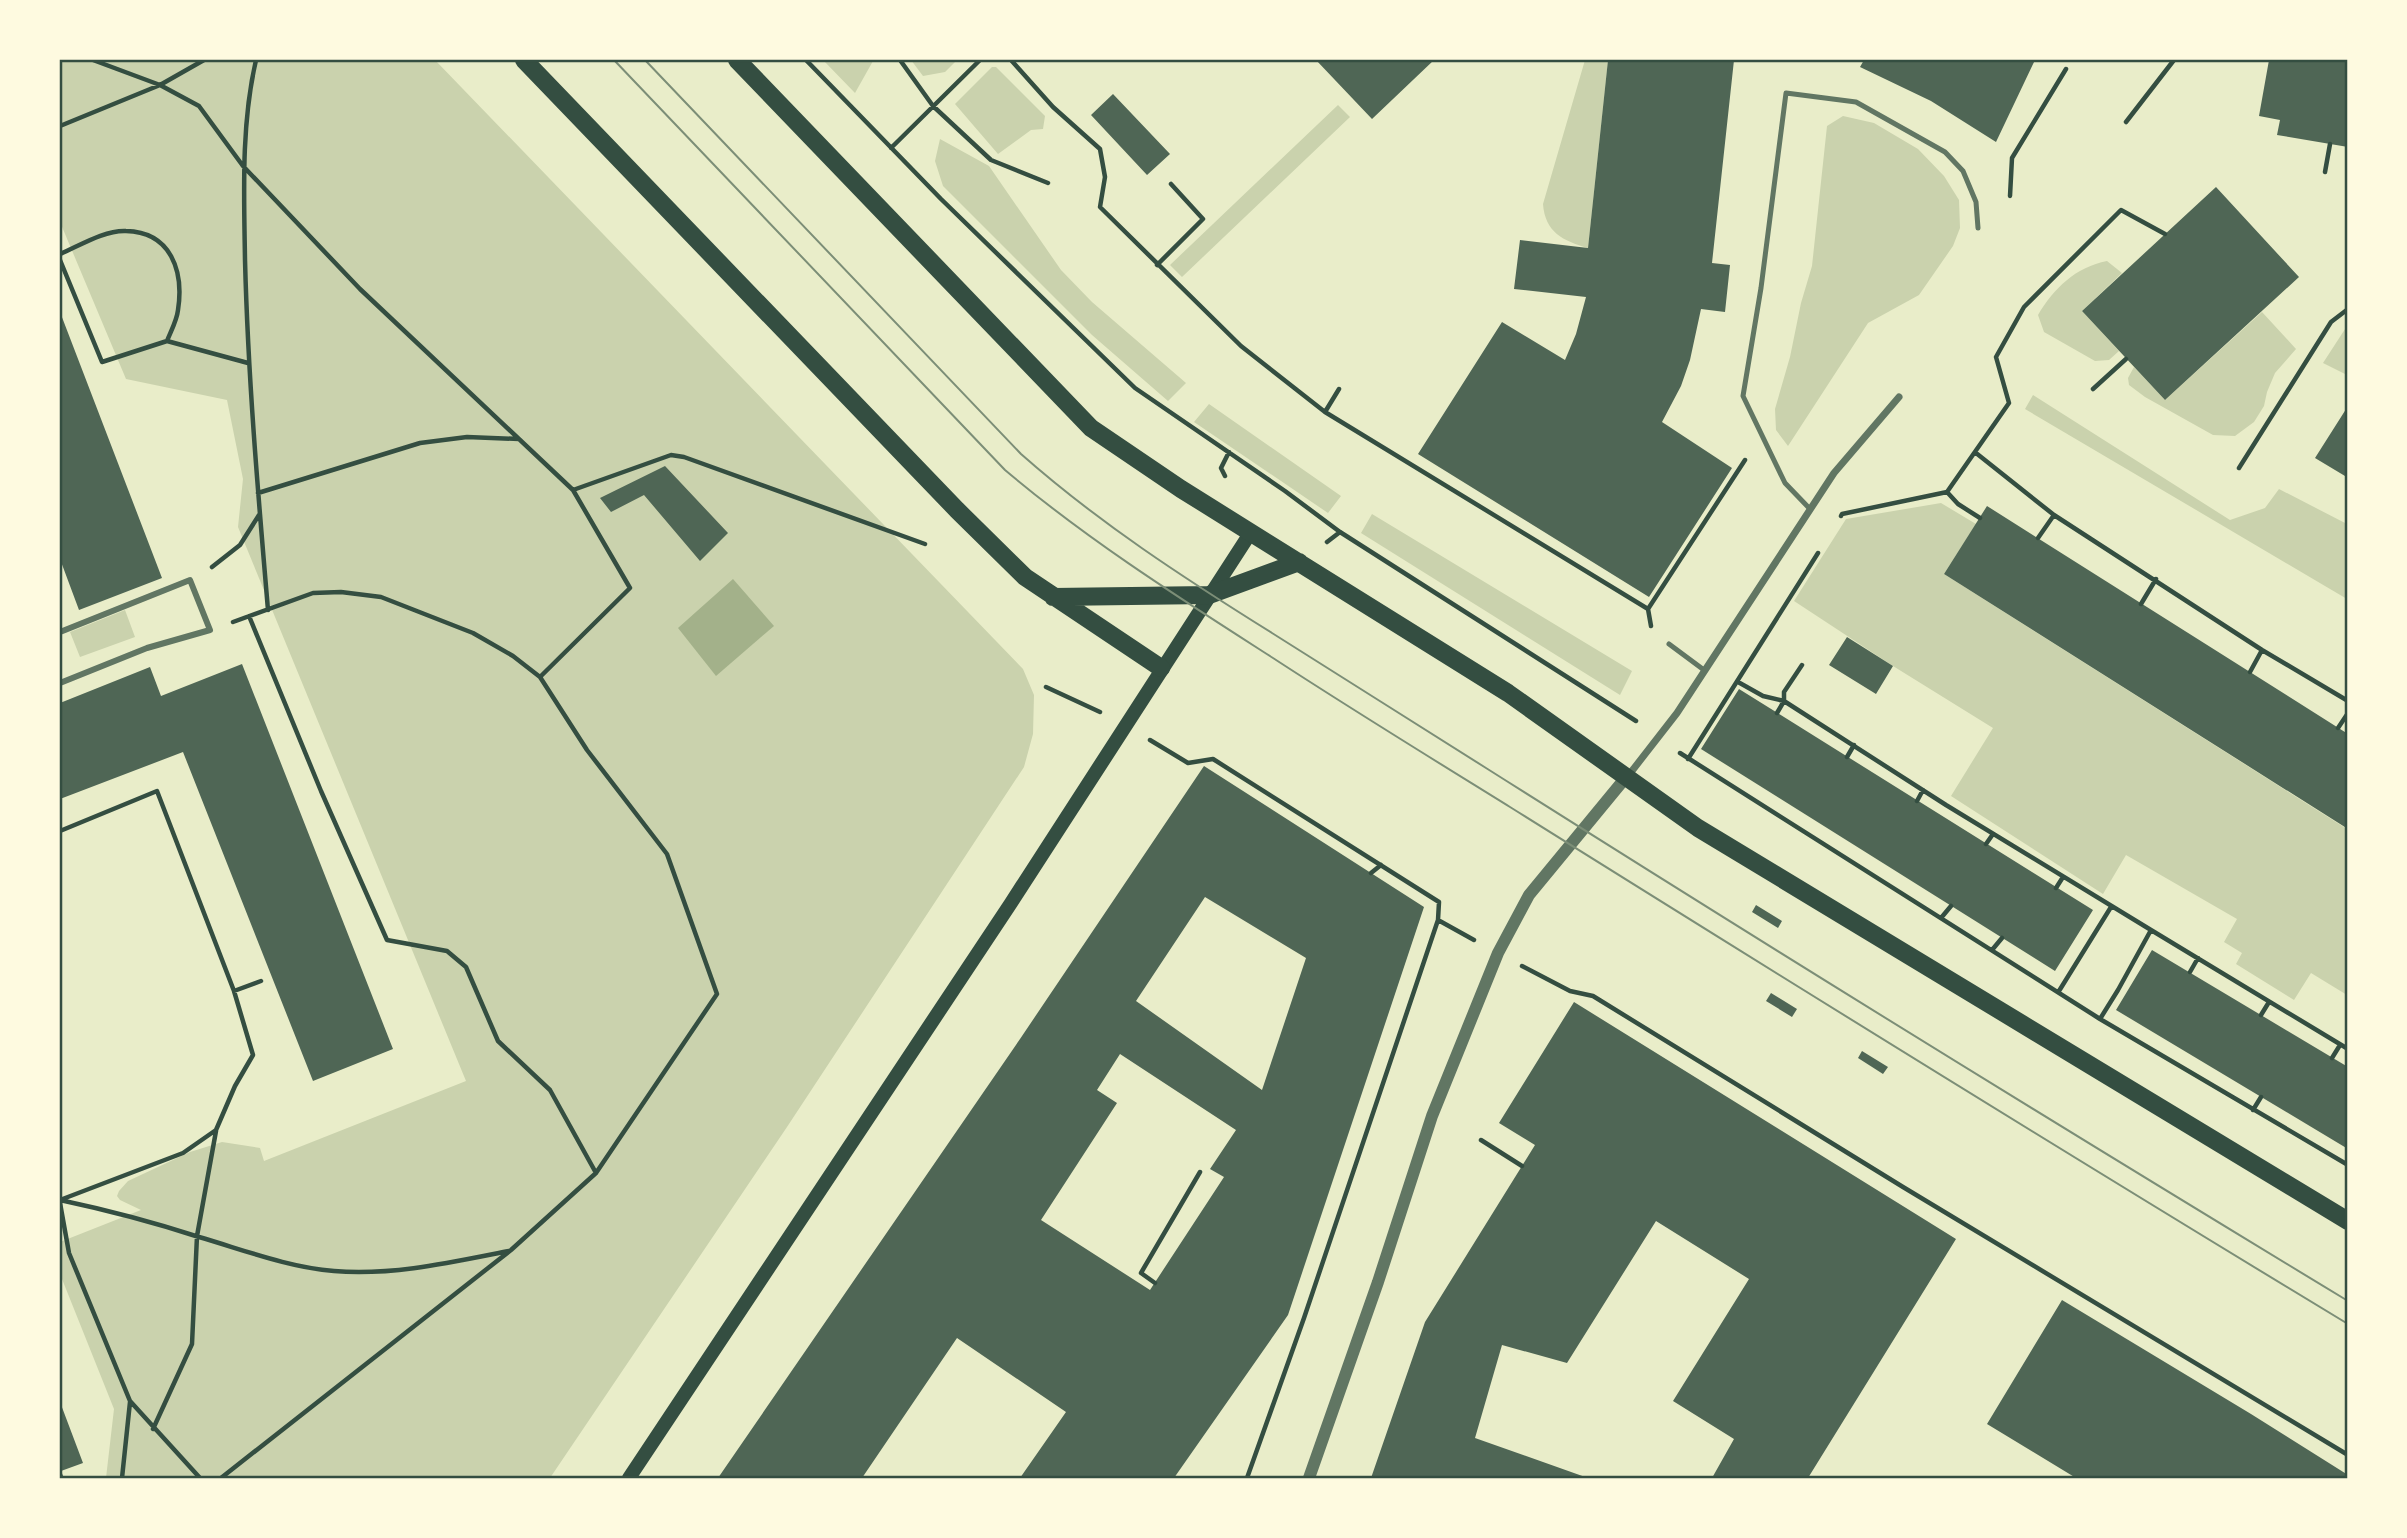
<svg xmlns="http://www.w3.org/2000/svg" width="2407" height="1538" font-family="Lato,sans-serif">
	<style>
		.green { fill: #cad2ad }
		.water { fill: #a3b18a }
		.building { fill: #4f6655; fill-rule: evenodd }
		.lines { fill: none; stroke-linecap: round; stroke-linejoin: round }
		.path { stroke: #344e41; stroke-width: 4.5 }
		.service { stroke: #617663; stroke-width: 5 }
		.pedestrian { stroke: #617663; stroke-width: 6 }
		.minor { stroke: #617663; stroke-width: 7 }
		.tertiary { stroke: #617663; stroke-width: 12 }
		.secondary { stroke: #344e41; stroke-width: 14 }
		.primary { stroke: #344e41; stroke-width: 18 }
		.tram { stroke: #7c8e77; stroke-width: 2 }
		.neatline { fill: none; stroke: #344e41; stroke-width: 2.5 }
	</style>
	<rect width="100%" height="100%" fill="#e9edc9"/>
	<path class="green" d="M60,60H435L1023,669L1034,695L1033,734L1024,767L787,1127L550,1478H106L114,1409L60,1274V1242L141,1210L120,1200L117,1196L119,1191L128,1181L190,1152L222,1142L260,1148L264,1161L466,1081L238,527L243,479L227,400L126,379L60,222Z
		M823,60H872L873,61L855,93Z
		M911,60H957L945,72L923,76Z
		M1585,60H1608L1588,248C1563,241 1545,232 1543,204Z
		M992,67H996L1045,116L1043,129L1031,130L998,154L955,104Z
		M1338,105L1350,117L1182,277L1170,265Z
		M1843,116L1874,123L1918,149L1944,176L1959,200L1960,228L1953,246L1919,295L1868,323L1788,446L1776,430L1775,409L1790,357L1801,303L1812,266L1827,126Z
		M940,139L989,166L1061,270L1092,302L1186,383L1168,401L1092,335L943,186L935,161Z
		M2107,261L2122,273L2082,311L2119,351L2109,360L2095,361L2044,332L2038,315C2054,288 2076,267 2107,261Z
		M2262,312L2296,349L2275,373L2267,392L2264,406L2254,422L2235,436L2213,435L2145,397L2129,385L2128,378L2134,367L2165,400Z
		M2347,326V375L2323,363Z
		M2033,395L2230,520L2265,508L2279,489L2347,524V599L2025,409Z
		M1209,404L1341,496L1328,513L1194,422Z
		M1941,503L1976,524L1944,574L2347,829V995L2311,973L2294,1000L2236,964L2242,953L2224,942L2237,919L2126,855L2103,894L1951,796L1993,728L1893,666L1794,601L1846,519Z
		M1372,514L1632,671L1620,695L1361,533Z
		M125,610L135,637L80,657L70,632Z"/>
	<path class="water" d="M733,579L774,626L716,676L678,628Z"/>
	<path class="building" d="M1316,60H1434L1372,119Z
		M1608,60H1734L1712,263L1730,265L1725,312L1701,309L1690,360L1681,386L1662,422L1732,468L1649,597L1418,454L1502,322L1565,360L1576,334L1586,297L1514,289L1520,240L1588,248Z
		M1864,60H2035L1996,142L1931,101L1860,67Z
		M2269,60H2348V147L2277,135L2280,120L2259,116Z
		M1113,94L1170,154L1147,175L1091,115Z
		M2216,187L2299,277L2165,400L2082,311Z
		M60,312L162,578L79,610L60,559Z
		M2348,406V472L2345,476L2315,458Z
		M665,466L728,533L700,561L644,495L611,512L600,498Z
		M1987,506L2348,734V829L1944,574Z
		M1847,637L1893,666L1876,694L1829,665Z
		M242,664L393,1049L313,1081L183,752L60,799V703L150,667L161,696Z
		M1739,689L2093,910L2055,971L1701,749Z
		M1204,766L1424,907L1288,1315L1174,1478H1020L1066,1412L957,1338L862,1478H718L1020,1039ZM1205,897L1306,958L1262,1090L1136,1001ZM1120,1054L1236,1130L1210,1169L1224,1177L1150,1290L1041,1220L1117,1103L1097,1090Z
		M1756,905L1782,921L1778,928L1752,912Z
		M2152,950L2348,1067V1149L2116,1010Z
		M1771,993L1797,1009L1792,1017L1766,1001Z
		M1574,1002L1956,1239L1808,1478H1712L1734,1439L1673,1401L1749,1279L1656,1221L1567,1363L1502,1345L1475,1438L1588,1478H1371L1425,1322L1535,1145L1499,1123Z
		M1862,1051L1888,1067L1883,1074L1858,1058Z
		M2062,1300L2251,1414L2348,1475V1478H2076L1987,1424Z
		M60,1402L83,1463L61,1471L64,1478H60Z"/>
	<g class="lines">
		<path class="path" d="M93,60L160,85L199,106L243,166L360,289L573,490L630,588L540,677
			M256,60C241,125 244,193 245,260C248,377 258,493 268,610
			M806,60L941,199L1135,388L1285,491L1340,532L1636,721
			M900,60L933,106L991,160L1048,183
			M1011,60L1053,107L1100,149L1105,177L1100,207L1241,346L1325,412L1648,609L1651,626
			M2126,122L2174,60
			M60,126L160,85L204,60
			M891,148L980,60
			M2325,172L2330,144
			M2010,196L2012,158L2066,69
			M60,254C79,246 104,230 126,231C171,232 184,271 178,310C177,320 171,331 167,341L248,363
			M60,260L102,362L167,341
			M1157,265L1203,219L1171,184
			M2093,389L2126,359
			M1325,412L1339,389
			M1976,453L2054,515L2262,650L2348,701
			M2239,468L2331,322L2348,309
			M1225,476L1221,468L1229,452
			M573,490L671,455L684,457L925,544
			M1947,492L1958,504L1980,518
			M258,493L420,443L467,437L519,439
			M1841,516L1842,514L1947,492L2009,403L1996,357L2024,307L2121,210L2165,234
			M2038,538L2054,515
			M1327,542L1340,532
			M212,567L240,545L259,515
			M2141,604L2156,579
			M1648,609L1745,460
			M249,616L321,791L387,940L447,951L466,967L498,1041L550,1090L596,1173
			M2250,672L2262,650
			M1738,682L1763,696L1784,701L1946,805L2151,930L2118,990L2100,1019
			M1046,687L1100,712
			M1777,713L1784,701V692L1802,665
			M2338,728L2348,713
			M1150,740L1188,763L1213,759L1439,902L1438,920L1304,1318L1247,1478
			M1680,753L2100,1019L2348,1165
			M1847,757L1854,745
			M1688,759L1818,553
			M1917,801L1923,790
			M60,831L157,791L234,991L261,981
			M1986,844L1993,834
			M1371,873L1381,865
			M2056,888L2063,877
			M1941,918L1951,906
			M1438,920L1474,940
			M2151,930L2348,1049
			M1992,950L2002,938
			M1522,966L1570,991L1593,996L1903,1187L2348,1455
			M2190,972L2198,958
			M2059,991L2111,907
			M2261,1015L2269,1002
			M2332,1058L2340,1045
			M2253,1110L2261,1097
			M1481,1140L1522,1166
			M60,1200C107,1210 153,1222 199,1237C244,1250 287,1267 334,1271C392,1276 453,1262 509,1251
			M60,1200L183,1153L216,1130L235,1086L253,1055L234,991
			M60,1203L69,1253L130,1401L200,1478
			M1155,1283L1141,1273L1200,1172
			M153,1429L192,1344L197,1236L216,1131
			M122,1478L130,1402
			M221,1478L511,1250L596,1173L717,994L667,854L587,750L540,677L513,656L473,633L381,597L341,592L313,593L233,622"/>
		<path class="service" d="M1810,509L1785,483L1743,396L1761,288L1786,93L1856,102L1945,152L1963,171L1976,202L1978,228
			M1669,644L1704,670"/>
		<path class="pedestrian" d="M60,632L190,580L210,630L147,648L60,683"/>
		<path class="minor" d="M1628,776L1677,713L1834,473L1899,397"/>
		<path class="tertiary" d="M1309,1478L1378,1282L1432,1116L1498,953L1529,895L1627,776"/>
		<path class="secondary" d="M629,1478L1011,903L1251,532"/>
		<path class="primary" d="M524,60L957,510L1025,577L1161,668
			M737,60L1091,428L1181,489L1508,693L1698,828L2348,1221
			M1053,597L1209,595L1299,562"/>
		<path class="tram" d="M614,60L1005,470C1089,541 1181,599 1273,658C1351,709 1431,758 1510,807C1788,981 2067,1154 2348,1324
			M645,60L1021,454C1099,523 1184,578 1272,633C1343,678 1415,723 1486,768C1772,949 2059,1126 2348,1301"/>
	</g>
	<rect width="2407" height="1538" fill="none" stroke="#fefae0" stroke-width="122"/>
	<rect x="61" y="61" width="2285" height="1416" class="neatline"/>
</svg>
